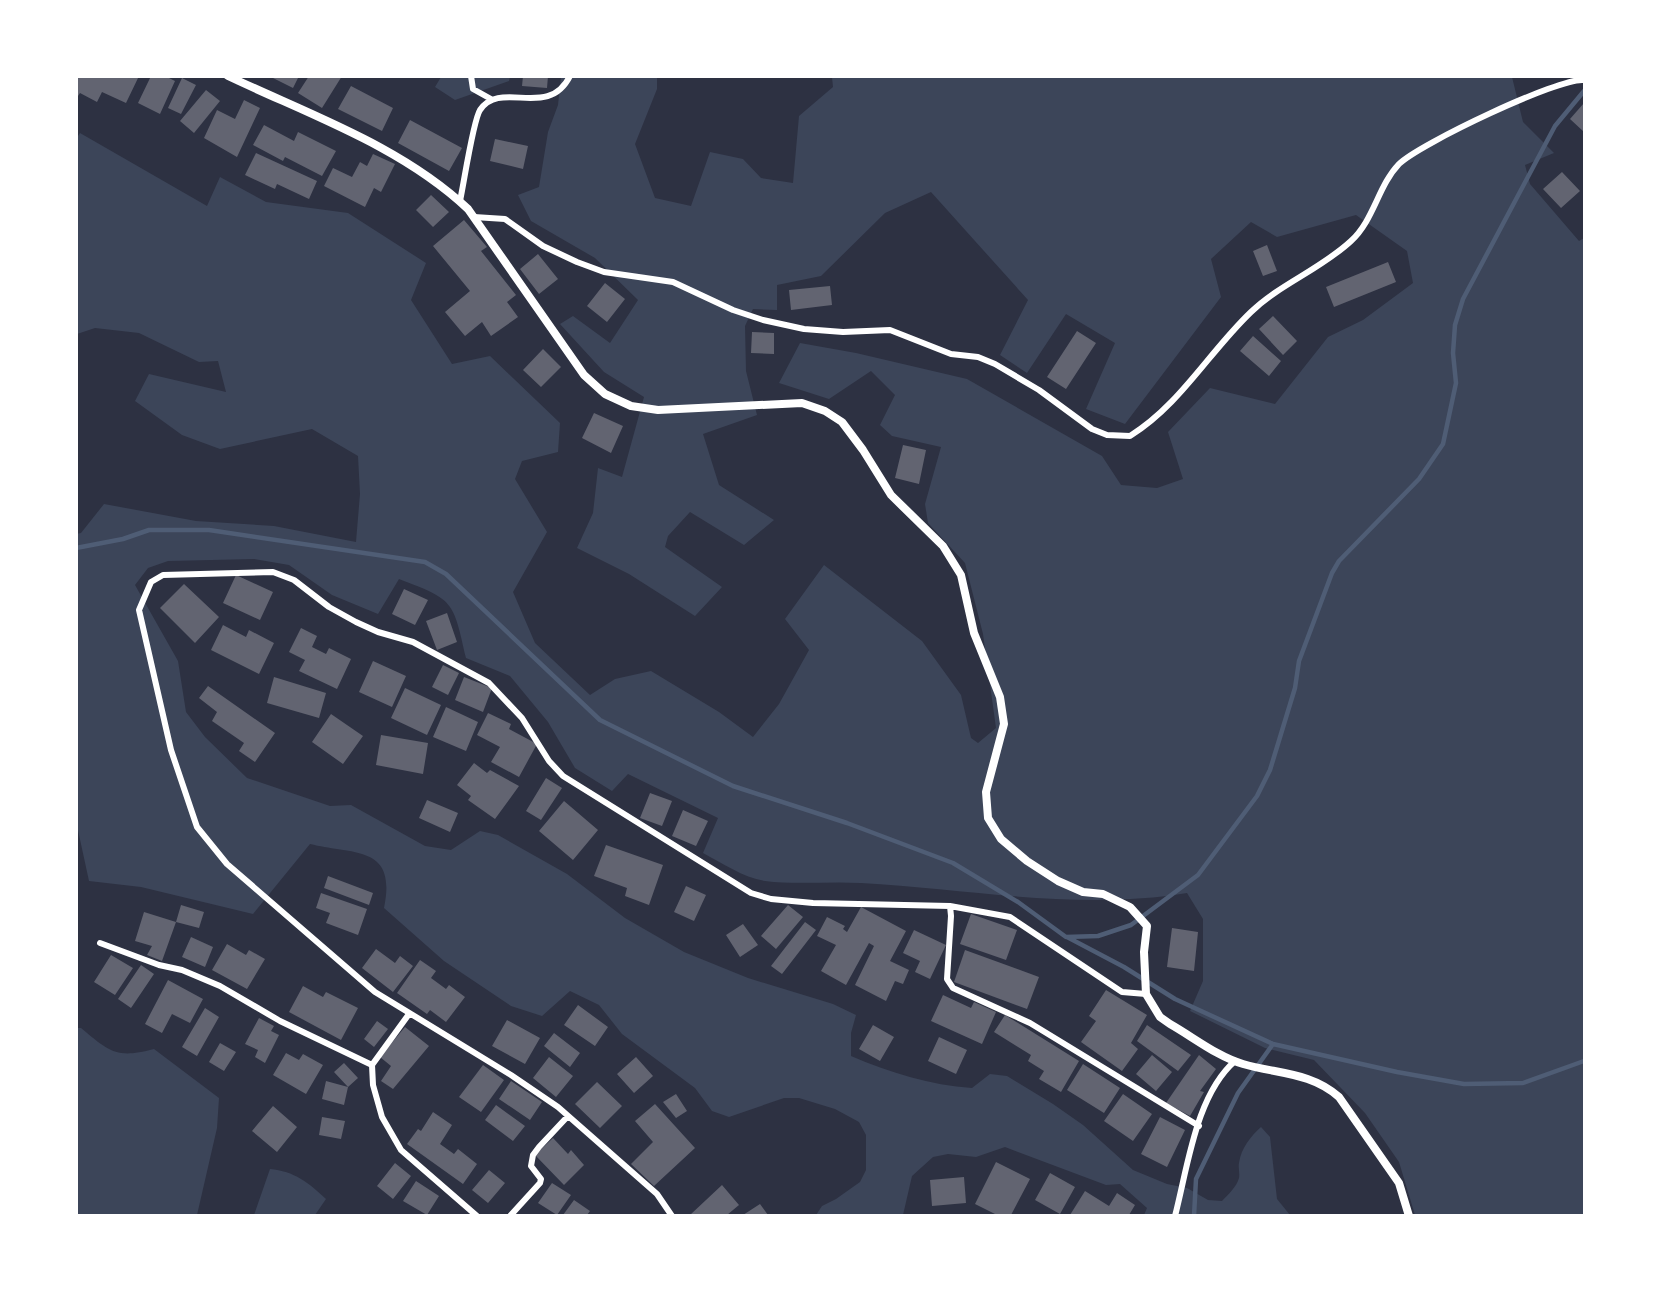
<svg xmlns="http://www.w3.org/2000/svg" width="1661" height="1292" font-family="Helvetica,sans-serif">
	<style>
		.green { fill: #3c4559 }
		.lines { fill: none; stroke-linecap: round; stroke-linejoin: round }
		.stream { stroke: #4f5d75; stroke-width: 4.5 }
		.building { fill: #626471 }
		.minor { stroke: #fff; stroke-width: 6 }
		.tertiary { stroke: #fff; stroke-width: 8 }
	</style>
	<rect width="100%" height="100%" fill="#2d3142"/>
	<path class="green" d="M441,77H510L509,81L455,100L435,87Z
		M561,77H657V89L635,144L655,198L691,206L710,152L743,159L761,178L793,183L799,116L833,87L832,77H1512L1523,122L1554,153L1525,165L1530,184L1579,241L1584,238V1215H1415L1399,1162L1365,1113L1314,1060L1265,1048L1190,1011L1203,981V919L1187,893C1079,911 969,889 861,883C829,881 796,885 765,881C744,878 722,863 703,853L718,818L628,774L612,791L575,768L548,722L510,676L466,658C453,600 454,600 399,579L378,614L332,595L289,565L254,559L168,561L148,568L135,585L178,661L186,712L205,737L247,778L330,806L351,805L425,846L451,850L480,831L498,835L567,874L625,918L684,952L748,978L833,1004L856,1015L851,1033V1056C891,1073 930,1085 972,1088L990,1074L1007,1076L1053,1104L1083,1125L1133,1170L1167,1184L1187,1188L1208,1200L1222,1201C1228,1195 1237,1186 1239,1178C1240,1173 1238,1168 1239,1163C1241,1148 1251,1136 1261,1127L1270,1137L1277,1199L1290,1215H1144L1147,1208L1120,1184L1106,1185L1005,1147L976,1157L948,1154L933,1157L912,1176L903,1215H816L822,1206L836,1199L860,1182L866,1170V1135L859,1122L835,1109L799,1098H784L729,1117L712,1111L695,1088L622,1034L599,1005L570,991L542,1016L511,1006L444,961L384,908C397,845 355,855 310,844L253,914L141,887L89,881L76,821V534L81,533L104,504L196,521L274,526L356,542L360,494L358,456L312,429L220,449L182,435L135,401L149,374L226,392L218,361L199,362L139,333L95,328L77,334L76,139L80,133L207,206L220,177L266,202L348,213L426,263L411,300L452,364L490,356L560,423L558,452L522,461L515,479L547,532L513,592L535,643L590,695L615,679L651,671L719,712L753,737L779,704L809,650L785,619L824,565L922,641L961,695L971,738L978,743L996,728L983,634L965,563L928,523L925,504L941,447L892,436L880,425L895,395L871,371L829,399L779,383L800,343L856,353L967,379L1102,456L1121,485L1157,488L1183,479L1168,432L1210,388L1275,404L1328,337L1363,320L1413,283L1407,251L1356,215L1277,237L1251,222L1211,259L1221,297L1125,424L1086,409L1115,343L1066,314L1027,373L1000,355L1028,300L931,192L885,213L821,276L777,285V310L753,309L745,326L746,371L757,415L703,434L719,485L774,520L744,545L690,512L668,536L665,547L722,587L695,616L629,574L577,548L593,513L598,468L622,477L644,397L604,372L560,324L573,316L610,343L638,300L595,258L531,221L518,195L539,187L548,132L558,105Z
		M77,1028H81C110,1052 116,1059 154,1049L219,1098L217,1128L197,1215H77Z
		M270,1169C294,1171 309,1183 326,1199L315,1215H254Z"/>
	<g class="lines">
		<path class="stream" d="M76,548L123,539L149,530H209L425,562L446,574L600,720L733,786L847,823L953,863L1018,902L1066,937L1098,936L1131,925L1198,875L1257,796L1270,770L1295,688L1299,661L1332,573L1339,561L1419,479L1443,444L1456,383L1453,353L1455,325L1463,299L1555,126L1584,91
			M1067,937L1124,967L1175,999L1273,1044L1397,1072L1464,1084L1523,1083L1584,1061
			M1194,1216L1196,1179L1238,1093L1273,1044"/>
	</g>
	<path class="building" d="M76,76H139L126,103L102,92L97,102L80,93L76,99Z
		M151,76H165L175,81L160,114L138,103Z
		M269,76H299L293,88Z
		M309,76H342L322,108L298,93Z
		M523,76H548L547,88L522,86Z
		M182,78L196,85L181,114L168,108Z
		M351,86L393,108L382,131L338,109Z
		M206,90L220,101L194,133L180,121Z
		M244,100L260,108L237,157L204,138L217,110L235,119Z
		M1584,103V132L1570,119Z
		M410,120L462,148L449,171L398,143Z
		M264,125L294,141L298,132L336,151L322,176L285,157L283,161L253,145Z
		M495,139L528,146L523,169L490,161Z
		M256,153L317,181L309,199L277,184L275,189L245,175Z
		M373,154L395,164L381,192L374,188L365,207L324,186L333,168L352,177L360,162L367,166Z
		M1562,172L1580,191L1561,208L1543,189Z
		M431,195L449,212L433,227L416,210Z
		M464,220L487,247L481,251L516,295L507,302L518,317L491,336L482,322L465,336L445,312L470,291L433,246Z
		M1267,245L1277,271L1263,276L1253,251Z
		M538,254L558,279L539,294L520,269Z
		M1388,262L1396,282L1334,307L1326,287Z
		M605,283L625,299L607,322L587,306Z
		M830,286L832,305L791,310L789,290Z
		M1273,316L1297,341L1283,355L1259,329Z
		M1077,331L1096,343L1066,389L1047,377Z
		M752,332L774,333V354L751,353Z
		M1253,336L1281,361L1269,376L1240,351Z
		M543,349L561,367L541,387L523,370Z
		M594,413L623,426L611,453L582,438Z
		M903,445L926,450L919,484L895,478Z
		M236,575L273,592L260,620L223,603Z
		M184,584L219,617L195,643L160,608Z
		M404,589L428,600L415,625L392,614Z
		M447,613L457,642L437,650L426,621Z
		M223,625L246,637L249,630L274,643L259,674L211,650Z
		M301,628L317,636L312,647L326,654L329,648L351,659L337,689L299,671L305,660L289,652Z
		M373,661L406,676L392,707L359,692Z
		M443,665L459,673L448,695L432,687Z
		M274,677L326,693L319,718L267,703Z
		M464,677L492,688L483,712L455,700Z
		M208,686L275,733L255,762L239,751L244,743L212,721L217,712L199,698Z
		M405,688L441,705L427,735L391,718Z
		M446,707L478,722L466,751L433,737Z
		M488,713L511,724L509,729L537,744L519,777L491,762L500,747L477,735Z
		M331,714L363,736L343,764L312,742Z
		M381,735L428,743L423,774L376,765Z
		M474,763L487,773L490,770L519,786L495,819L468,800L471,796L457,785Z
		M546,778L562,788L541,820L526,811Z
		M650,793L672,801L662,826L640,818Z
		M427,800L458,813L450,832L419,818Z
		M564,801L598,830L573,860L539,831Z
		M683,810L708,821L696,846L672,836Z
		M606,845L663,865L649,905L625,896L627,888L594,876Z
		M328,876L373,893L369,905L324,888Z
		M686,886L706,895L694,921L674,912Z
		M321,893L367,909L358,935L326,923L330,913L316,908Z
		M181,905L204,912L199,928L176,922L162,961L147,955L152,946L135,941L144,912L176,922Z
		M788,905L803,917L776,949L761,936Z
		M861,907L906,931L890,961L909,970L903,984L895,981L886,1001L855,985L874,946L869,943L846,985L821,971L836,945L817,936L827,917L845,926L843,929L847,932Z
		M971,914L1017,930L1006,960L960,944Z
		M805,922L816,930L782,974L771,966Z
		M743,924L758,945L740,957L726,935Z
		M1172,928L1198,932L1194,971L1167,967Z
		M914,930L946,945L930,979L915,972L920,961L903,953Z
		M191,937L213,947L205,967L182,957Z
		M227,944L246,955L249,950L265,959L247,989L212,970Z
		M376,949L395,963L400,956L413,966L393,992L362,968Z
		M965,950L1039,977L1027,1009L954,982Z
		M111,955L133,968L115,995L94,982Z
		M420,960L436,971L431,978L446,989L449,985L465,997L446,1022L430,1010L427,1014L397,993Z
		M141,965L154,974L131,1008L118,999Z
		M168,980L203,999L190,1023L172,1014L162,1033L145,1024Z
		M303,986L323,997L326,992L358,1008L341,1040L289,1012Z
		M1106,990L1147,1015L1131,1043L1138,1049L1122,1071L1081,1042L1096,1021L1089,1016Z
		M943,995L971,1008L974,1002L996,1012L982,1044L931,1021Z
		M578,1005L608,1027L595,1046L564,1025Z
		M205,1008L219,1017L197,1056L182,1047Z
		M1005,1015L1079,1061L1061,1092L1039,1079L1044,1071L1028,1061L1031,1055L994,1032Z
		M259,1018L274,1026L271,1031L279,1035L265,1063L255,1057L258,1050L245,1044Z
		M507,1020L540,1038L525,1064L492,1046Z
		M377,1021L388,1029L374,1047L364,1039Z
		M873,1025L894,1037L880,1061L859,1049Z
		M1147,1025L1191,1055L1178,1071L1137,1041Z
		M405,1027L429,1046L393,1089L381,1081L391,1066L380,1057Z
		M554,1033L580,1053L570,1067L544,1046Z
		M939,1037L967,1050L956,1074L928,1061Z
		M220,1043L236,1052L224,1071L209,1062Z
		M286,1053L299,1060L303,1054L323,1065L306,1094L273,1075Z
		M1152,1055L1172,1072L1156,1091L1136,1074Z
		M1199,1055L1216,1069L1200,1091L1204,1092L1190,1116L1166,1103Z
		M549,1057L573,1076L556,1097L533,1078Z
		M636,1057L653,1076L634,1093L617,1074Z
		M344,1063L358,1078L348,1087L344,1105L322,1099L326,1081L348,1087L334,1072Z
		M1083,1064L1120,1088L1104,1113L1067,1090Z
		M483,1065L504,1080L481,1112L459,1097Z
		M511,1081L542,1102L530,1120L499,1099Z
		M597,1082L622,1106L600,1128L575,1104Z
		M676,1094L687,1111L676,1118L663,1102Z
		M1123,1094L1152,1114L1133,1141L1104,1121Z
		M655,1104L695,1148L654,1186L631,1164L653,1142L635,1121Z
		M496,1105L525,1126L513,1141L485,1120Z
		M273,1106L297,1127L277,1152L252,1131Z
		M433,1112L452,1125L440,1144L454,1154L458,1149L477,1164L463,1184L407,1144L418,1129L421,1131Z
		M322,1117L345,1121L341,1139L319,1135Z
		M1160,1117L1185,1130L1167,1167L1141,1154Z
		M553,1138L568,1154L571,1150L584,1165L564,1185L535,1155Z
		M996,1162L1030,1179L1011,1215H997L975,1204Z
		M395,1163L411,1176L393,1199L377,1186Z
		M489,1170L505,1183L488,1203L472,1190Z
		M1050,1173L1075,1187L1060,1214L1035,1200Z
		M964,1177L966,1203L932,1206L930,1180Z
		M416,1181L439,1196L427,1215L403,1201Z
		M552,1183L571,1195L557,1215L538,1203Z
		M722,1185L739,1205L727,1215H690Z
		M1085,1191L1109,1206L1117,1193L1135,1205L1129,1215H1070Z
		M574,1200L590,1211L587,1215H563Z
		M760,1204L768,1215H743Z"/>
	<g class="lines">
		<path class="minor" d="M471,76L473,89L491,99
			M460,201C464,183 473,121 480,110C501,79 548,120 570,76
			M474,217L505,219L543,246L577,262L604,272L673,282L733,310L763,320L804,329L843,332L890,330L951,354L978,357L995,364L1039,390L1092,429L1107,435L1130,436C1180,405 1209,352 1251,312C1280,284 1321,269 1351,241C1374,220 1378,186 1399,164C1419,144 1560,77 1584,80
			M950,906L951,916L947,979L953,988L1030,1023L1199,1126
			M100,943L159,965L182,970L220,986L280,1021L372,1065
			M409,1014L372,1065L373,1085L382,1117L401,1150L477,1216
			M510,1216L540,1183L541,1179L531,1166L533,1155L539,1147L568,1116
			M672,1216L657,1194L558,1107L511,1075L375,992L227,864L197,827L171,750L139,610L151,582L163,575L273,572L294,580L329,607L356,622L378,632L413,642L489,683L522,718L549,761L563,776L751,893L771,899L813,903L950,906L1010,917L1122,992L1146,994
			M1175,1216C1188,1166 1196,1095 1235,1061"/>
		<path class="tertiary" d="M228,76C310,115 401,146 468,209L584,375L605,394L631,406L658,410L802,403L825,411L842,422L863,450L891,495L943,546L961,575L974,633L1000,697L1004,724L986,792L988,818L1001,839L1027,861L1058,881L1083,892L1103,894L1130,907L1147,926L1144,952L1146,994L1160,1017L1170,1024C1193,1037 1218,1057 1243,1064C1277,1074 1311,1072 1339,1097L1399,1183L1409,1216"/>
	</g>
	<rect width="1661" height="1292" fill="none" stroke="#ffffff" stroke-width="156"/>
</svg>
